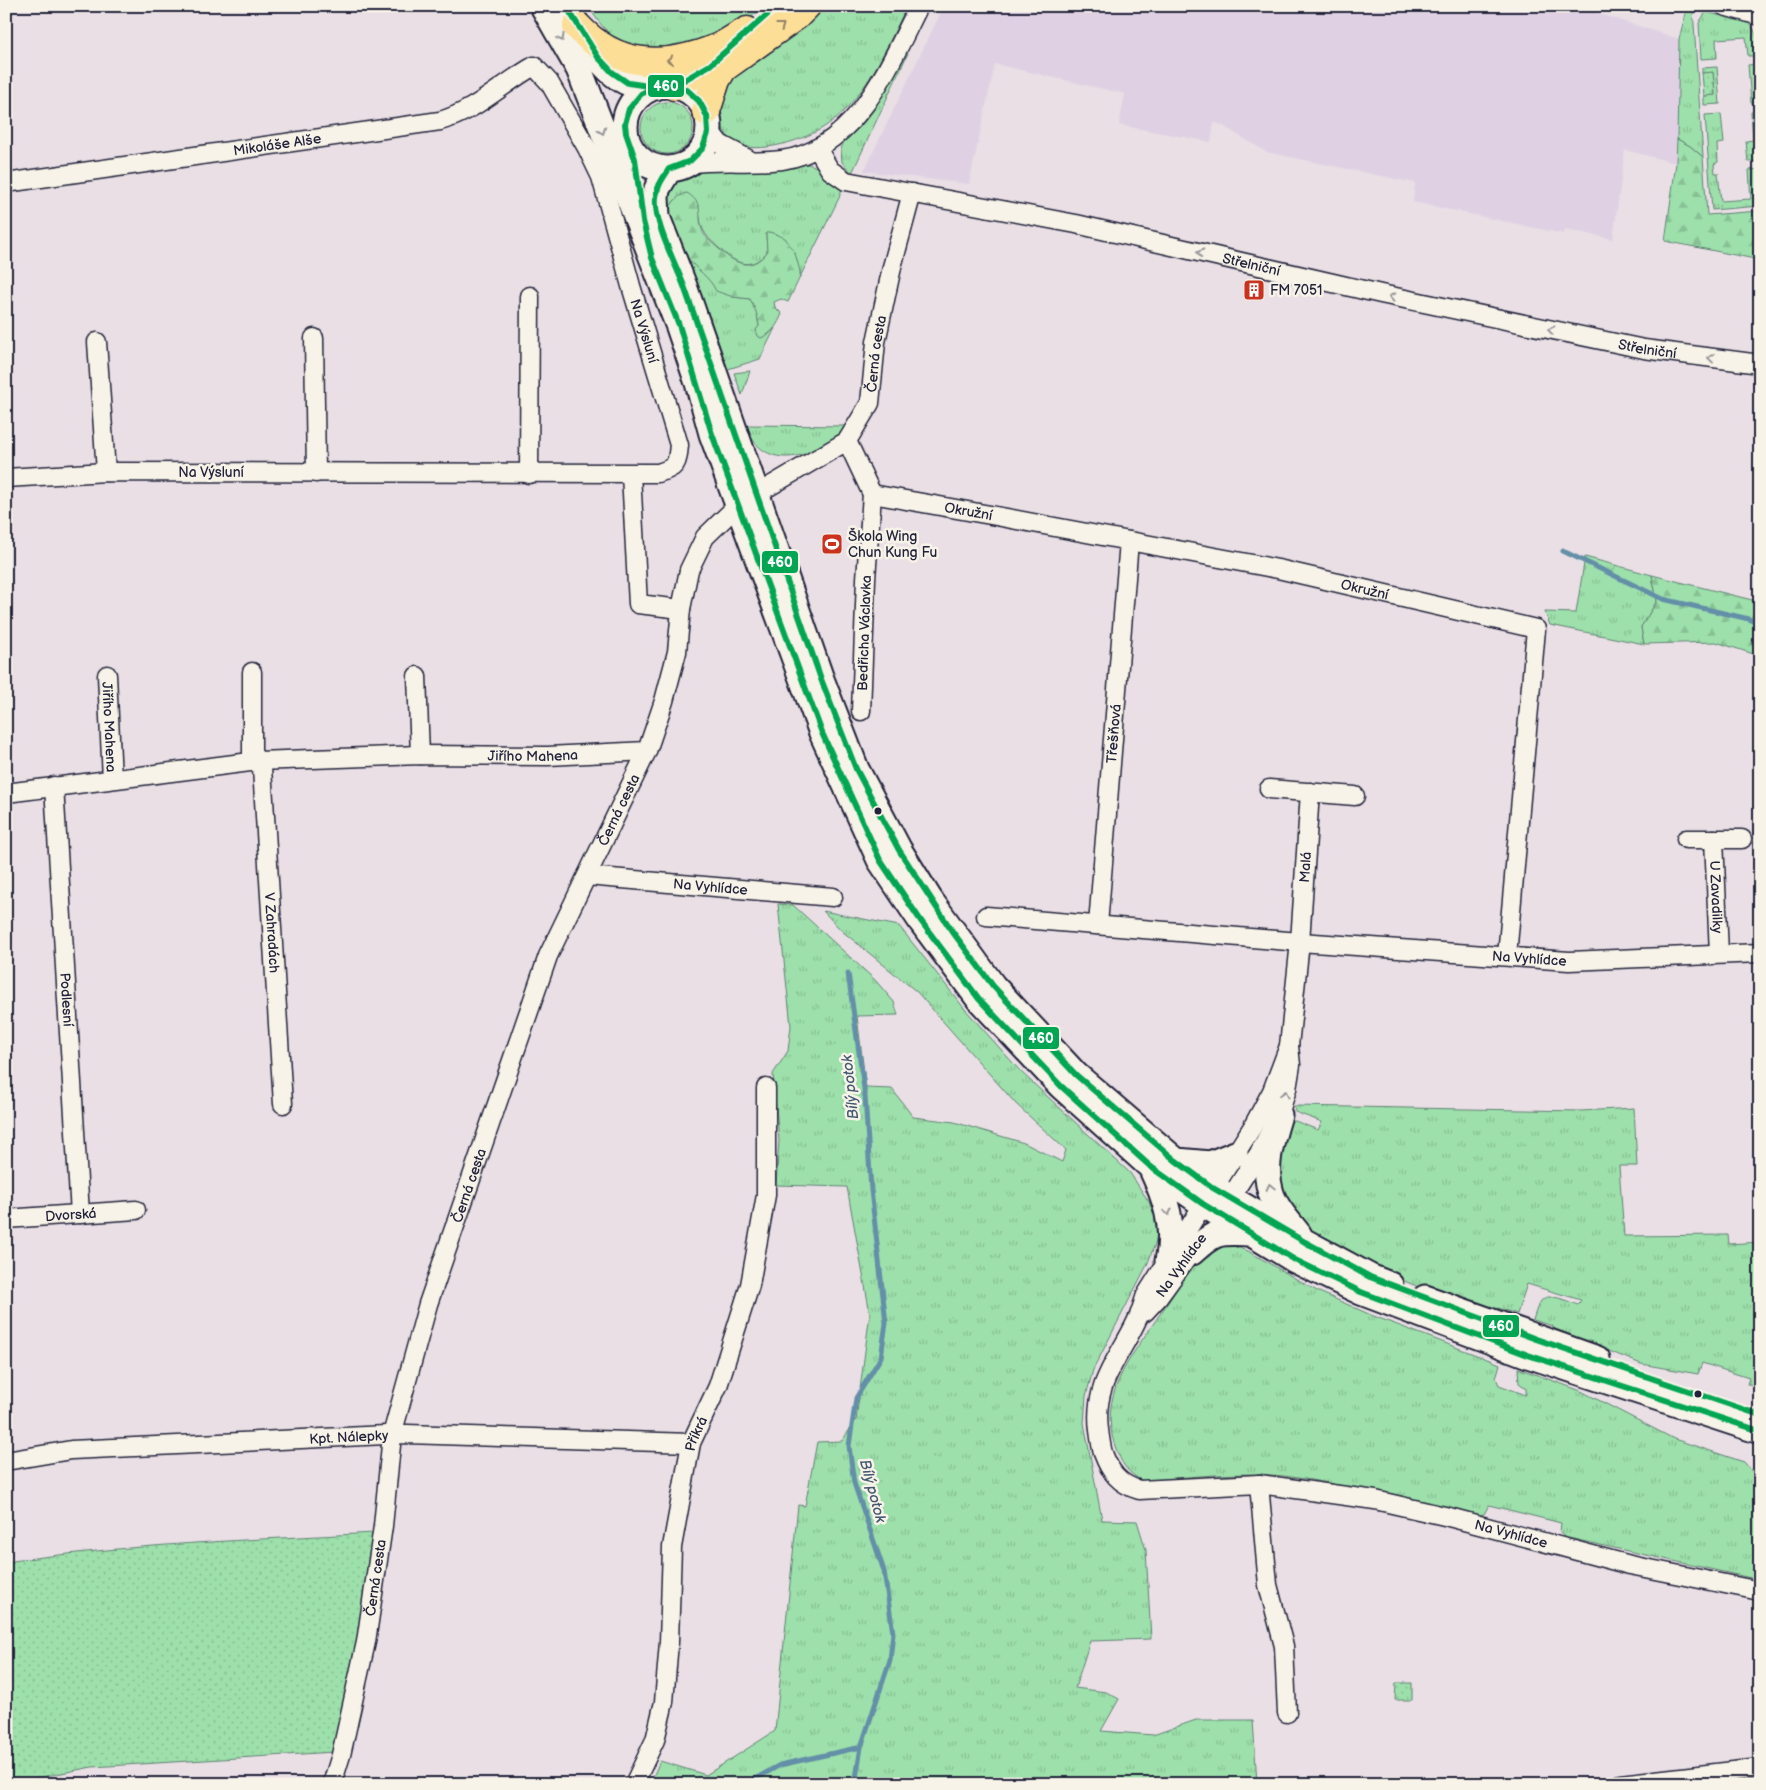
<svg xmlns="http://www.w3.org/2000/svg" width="1766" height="1790" font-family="'Balsamiq Sans',sans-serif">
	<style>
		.built { fill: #dfd1e3 }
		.grass { fill: url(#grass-tufts); stroke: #608173 }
		.forest { fill: url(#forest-firs); stroke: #608173 }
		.park { fill: url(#park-dots); stroke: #608173 }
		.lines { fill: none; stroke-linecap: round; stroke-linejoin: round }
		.stream { stroke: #638fa8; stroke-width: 5 }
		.minor-casing { stroke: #22223b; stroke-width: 21 }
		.secondary-casing { stroke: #22223b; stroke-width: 29 }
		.trunk-casing { stroke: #22223b; stroke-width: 31 }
		.minor { stroke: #f7f3e8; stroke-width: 18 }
		.secondary { stroke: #f7f3e8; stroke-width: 25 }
		.trunk { stroke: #fcde96; stroke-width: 28 }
		.bus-1-casing { stroke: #f7f3e8; stroke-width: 10 }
		.bus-1 { stroke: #00a651; stroke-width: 6 }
		.oneway { stroke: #8f8068 }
		.oneway2 { stroke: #97959a }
		.bus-dot { fill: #22223b; stroke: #f7f3e8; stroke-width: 2 }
		.labels { text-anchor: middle; stroke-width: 5; stroke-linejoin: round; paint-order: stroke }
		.street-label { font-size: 14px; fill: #22223b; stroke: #f7f3e8 }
		.poi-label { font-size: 14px; fill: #22223b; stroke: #f7f3e8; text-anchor: start }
		.water-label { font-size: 15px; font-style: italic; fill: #435972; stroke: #f7f3e8 }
		.line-badge { stroke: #f7f3e8; stroke-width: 2 }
		.badge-label { font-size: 14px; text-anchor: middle; font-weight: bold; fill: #fff }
	</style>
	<defs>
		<pattern id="grass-tufts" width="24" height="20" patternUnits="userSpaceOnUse" patternTransform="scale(1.25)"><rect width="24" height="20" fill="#9de0ab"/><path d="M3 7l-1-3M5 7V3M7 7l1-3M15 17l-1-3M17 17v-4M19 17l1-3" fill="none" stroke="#87c094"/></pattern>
		<pattern id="forest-firs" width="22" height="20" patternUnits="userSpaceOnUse" patternTransform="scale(1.25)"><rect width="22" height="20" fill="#9de0ab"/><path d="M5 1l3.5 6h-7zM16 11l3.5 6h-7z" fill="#87c094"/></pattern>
		<pattern id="park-dots" width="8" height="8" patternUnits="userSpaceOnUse" patternTransform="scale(1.25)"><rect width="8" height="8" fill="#9de0ab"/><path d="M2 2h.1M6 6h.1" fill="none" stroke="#87c094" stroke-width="1.8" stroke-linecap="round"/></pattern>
	</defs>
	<rect width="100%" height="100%" fill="#e9dfe5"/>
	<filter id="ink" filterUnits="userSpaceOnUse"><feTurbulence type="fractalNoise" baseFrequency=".02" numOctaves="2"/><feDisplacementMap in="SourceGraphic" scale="10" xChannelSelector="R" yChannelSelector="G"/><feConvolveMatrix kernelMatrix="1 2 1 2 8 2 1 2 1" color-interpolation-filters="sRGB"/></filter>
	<g filter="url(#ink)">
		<path class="built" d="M944,6H1575L1679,39L1676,163L1625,150L1613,239L1565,229L1564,234L1413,202L1415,183L1266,152L1220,124L1214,123L1211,142L1119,125L1125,94L995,64L969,184L864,171Z"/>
		<path class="grass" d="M588,6H765C744,27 681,52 652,50C644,50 633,47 625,44C608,37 598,21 588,6Z
			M824,6H907C886,48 867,97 827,125C808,139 756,157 734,142C723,134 719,121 718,108C718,101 721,82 726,76C731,70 742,65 748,61C769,46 790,32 811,18Z
			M1687,9L1693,10L1703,157L1690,146L1677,139L1679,39Z
			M1706,12L1748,23C1759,31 1757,44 1758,56H1748L1746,37L1716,39L1717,58L1701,59L1699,23Z
			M904,52L908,53L852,173L842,162L841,149L844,141L860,127L874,110Z
			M1758,64L1760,102L1751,103L1748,65Z
			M1717,67L1720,104L1704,105V96L1715,95L1713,73H1702V68Z
			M641 128a26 26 0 1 1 52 0a26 26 0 1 1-52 0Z
			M1760,111V161L1748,162L1746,141L1753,140L1751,112Z
			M1721,114L1724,143L1717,144L1718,162L1714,164L1715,173H1718L1721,201L1751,199L1749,170L1760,169V206L1712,210L1705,115Z
			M809,164L821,169L843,185L839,198L800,277V271L766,233L767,252C751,272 735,263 720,249C709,239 701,232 700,217L675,200L664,216L665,191L673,180L693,171L776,169Z
			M688,259L713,283L733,297L750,299L756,309L759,326L767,336L775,328L760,359L728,369Z
			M745,425L847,426C818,457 765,477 745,425Z
			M1585,557L1652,575L1657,601L1641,627L1644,644L1550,625L1545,612L1576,613Z
			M778,904L793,905L875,980L894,1002L898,1015L857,1016L866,1088L892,1089L913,1117L954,1122L1024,1143L1062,1162L1066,1150L1016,1104L917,992L842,931L823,911L899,926L964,1008L1021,1072L1130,1173L1149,1202L1159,1224L1155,1244L1147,1265L1093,1370L1086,1396L1084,1423L1102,1520L1137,1521L1146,1550L1151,1639L1090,1641L1075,1688L1106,1692L1119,1699L1101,1731L1153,1735L1196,1720H1253L1257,1784H650L660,1761L706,1775L775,1731L798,1505L805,1506L817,1442L842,1441L856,1420L870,1313L847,1187L776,1185L779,1140L773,1074L788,1051L791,1026Z
			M1294,1106L1581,1111L1634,1108L1637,1166H1619L1624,1236L1728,1235L1729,1244L1760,1242V1385L1747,1384L1749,1378L1702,1363L1698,1374L1641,1364L1553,1328V1326L1533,1320C1535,1314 1537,1306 1541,1301C1548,1291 1569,1302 1578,1305L1581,1300L1527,1284L1517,1314L1498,1308L1497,1311L1451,1300L1365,1265L1324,1243L1295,1221L1273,1176L1289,1121H1295L1318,1130L1322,1122L1295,1112Z
			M1219,1246H1233L1248,1251L1317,1291L1371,1315L1500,1364L1496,1378L1499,1385L1526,1395V1388L1519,1383L1518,1368L1581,1391L1674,1439L1744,1462L1755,1475L1760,1476V1580L1564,1537L1560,1532L1561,1523L1489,1505L1484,1514L1478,1515C1413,1504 1350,1484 1284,1476C1237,1471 1189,1477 1143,1481C1127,1473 1121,1463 1115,1446C1098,1397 1129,1359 1156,1320C1171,1298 1186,1276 1201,1254Z"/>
		<path class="forest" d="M1677,139L1690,146L1703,157L1707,215L1760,211V260L1665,241L1676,163Z
			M687,193C707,205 695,218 704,234C707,239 713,244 718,248C733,262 750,274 767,252L766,233L770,232L785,238L795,253L800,271V277L788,302L781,299L774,302L775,307L782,314C777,325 773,333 761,338L758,336L756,330L759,326C758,316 755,308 750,299L733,297L716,291C710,277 696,270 688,258C679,245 671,230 664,216C670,208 676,194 687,193Z
			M750,371L742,395L734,373Z
			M1652,575L1760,602V656L1716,642L1644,644L1641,627L1657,601Z"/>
		<path class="park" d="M1713,72L1715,95L1704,96L1702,73Z
			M374,1533L360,1636L334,1752L92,1767L6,1784V1562C128,1544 251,1540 374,1533Z
			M1396,1683H1412V1700H1395Z"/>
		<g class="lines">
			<path class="stream" d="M1563,551L1663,599L1749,619L1760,624
				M746,1784L780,1765L861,1747L890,1660L893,1633L884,1571L854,1483L849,1446L856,1398L881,1357L886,1323L871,1190L865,1096L848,973
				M859,1784L856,1778L861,1747"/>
			<g class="minor-casing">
				<g id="minor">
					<path d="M1724,6L1760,16"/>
					<path d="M709,130L720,144L748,159"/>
					<path id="s1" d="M817,148L830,170L846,181L1076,224L1381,294L1644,349L1760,364"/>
					<path d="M687,164C719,159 751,164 782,160C857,149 889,65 919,6"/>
					<path id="s2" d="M6,183L440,121C476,111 502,84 534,66L549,82L587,148L601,177L631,286L679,445C677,465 677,467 658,473L106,472L6,478"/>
					<path d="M314,338L316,473"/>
					<path d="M97,342L106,472"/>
					<path d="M847,441L872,494L866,579L861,711"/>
					<path d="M529,474L530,296"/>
					<path d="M631,474L638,604L681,609"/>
					<path id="s3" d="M872,494L996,516L1278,569L1536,629L1507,956"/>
					<path id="s4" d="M252,672V753L262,768L283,1104"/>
					<path id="s5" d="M107,675L112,779"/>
					<path d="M417,676L420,755"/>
					<path id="s6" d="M54,786L80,1214"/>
					<path d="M1269,789L1355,796"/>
					<path id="s7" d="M6,793L258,761L420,755L548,756L647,751"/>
					<path d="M1686,839H1742"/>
					<path id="s8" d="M1714,839L1719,954"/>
					<path id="s9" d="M587,876L833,897"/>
					<path id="s10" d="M986,916L1300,942L1569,961L1760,953"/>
					<path id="s11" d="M1098,925L1129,541"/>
					<path id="s12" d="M1289,1046L1272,1091L1253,1126L1146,1295C1143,1303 1141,1312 1137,1320C1119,1359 1093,1383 1099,1430C1100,1438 1101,1446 1103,1453C1110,1472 1119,1484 1139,1490L1259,1484L1375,1500L1449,1517L1630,1565L1760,1591"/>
					<path id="s13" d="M1225,1206L1259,1153L1279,1115L1287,1089L1291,1065L1289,1046L1300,942L1310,792"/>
					<path id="s14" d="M6,1219L136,1210"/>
					<path d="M1145,1312L1158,1298L1198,1243"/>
					<path id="s15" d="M6,1461L71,1450L407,1434L691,1443"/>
					<path d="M1259,1484L1268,1585L1284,1646L1287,1713"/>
					<path id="s16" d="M332,1784L341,1755L366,1642L383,1526L392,1435L428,1304L548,956L647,751L664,701L677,652L681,609L689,570L705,537L738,505L847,441L870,403L876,342L892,267L912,193"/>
					<path id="s17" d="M634,1784L655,1740L664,1702L669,1642L672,1547L691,1443L718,1386L750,1285L766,1195V1088"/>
					<path d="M1620,1784L1760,1768"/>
				</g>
			</g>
			<g class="secondary-casing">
				<path id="secondary" d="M543,6L579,69L679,327L698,383L712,434L822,733L880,860L921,921L979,999L1061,1086L1151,1167L1203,1204L1295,1260L1361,1292L1528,1355L1760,1431
					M566,6C580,30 601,73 629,83C637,85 647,85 656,87
					M625 127a42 42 0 1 1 84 0a42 42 0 1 1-84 0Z
					M669,169L657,189L656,198L657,217L684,286L821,679L856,769L899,850L930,900L993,986L1076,1075L1175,1160L1230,1198L1305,1242L1370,1277L1390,1285
					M1279,1115C1271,1141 1262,1169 1272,1196C1277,1210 1290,1223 1299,1235
					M1177,1161L1210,1164L1235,1154
					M1151,1167C1165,1197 1176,1227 1168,1261
					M1192,1252C1216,1230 1219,1232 1250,1233
					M1425,1298L1597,1359"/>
			</g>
			<g class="trunk-casing">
				<path id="trunk" d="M577,26C617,69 665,69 717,48C727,44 737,36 747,31
					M674,86L710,65L721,54
					M706,111L716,80L723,68L797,15L806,6"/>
			</g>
			<use href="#minor" class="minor"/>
			<use href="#secondary" class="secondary"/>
			<use href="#trunk" class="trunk"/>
			<g class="bus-1-casing">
				<path id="bus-1" d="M566,6L598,57L612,72L628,83L656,87L674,86L710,65L777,6
					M1760,1415L1536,1339L1370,1277L1305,1242L1213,1188L1175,1160L1076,1075L993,986L952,931L899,850L856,769L821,679L684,286C675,262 653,222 656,197C657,186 663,178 669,169L690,161L703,148L708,133L707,116L699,101L687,90L670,86L649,90L641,94L629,109L625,124L626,133L635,159L643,221L652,258L679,325L712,434L822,733L880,860L921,921L979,999L1061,1086L1151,1167L1203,1204L1295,1260L1361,1292L1528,1355L1760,1431"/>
			</g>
			<use href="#bus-1" class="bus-1"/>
		</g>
		<defs><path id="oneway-chevron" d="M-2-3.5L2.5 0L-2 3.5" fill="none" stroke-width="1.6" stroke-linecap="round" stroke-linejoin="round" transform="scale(1.25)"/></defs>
		<g class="oneway">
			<use href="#oneway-chevron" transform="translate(781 26) rotate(-37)"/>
			<use href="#oneway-chevron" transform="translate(670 60) rotate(176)"/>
		</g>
		<g class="oneway2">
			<use href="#oneway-chevron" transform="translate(561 38) rotate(61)"/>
			<use href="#oneway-chevron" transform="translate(602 131) rotate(69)"/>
			<use href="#oneway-chevron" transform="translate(1200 253) rotate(-167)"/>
			<use href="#oneway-chevron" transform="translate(1392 297) rotate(-168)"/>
			<use href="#oneway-chevron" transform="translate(1551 330) rotate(-168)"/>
			<use href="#oneway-chevron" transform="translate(1711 358) rotate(-173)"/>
			<use href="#oneway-chevron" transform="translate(1285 1094) rotate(-75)"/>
			<use href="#oneway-chevron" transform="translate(1270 1187) rotate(-103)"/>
			<use href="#oneway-chevron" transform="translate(1168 1212) rotate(76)"/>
		</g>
	</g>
	<defs>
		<g id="building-square" transform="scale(1.125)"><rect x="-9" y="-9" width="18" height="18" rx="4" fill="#c8321e" stroke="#f7f3e8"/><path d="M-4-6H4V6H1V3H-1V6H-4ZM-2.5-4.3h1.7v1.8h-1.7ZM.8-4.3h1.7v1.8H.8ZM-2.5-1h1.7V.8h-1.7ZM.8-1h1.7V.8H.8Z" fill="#fff"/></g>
		<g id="stadium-square" transform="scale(1.125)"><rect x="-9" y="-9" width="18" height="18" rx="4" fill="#c8321e" stroke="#f7f3e8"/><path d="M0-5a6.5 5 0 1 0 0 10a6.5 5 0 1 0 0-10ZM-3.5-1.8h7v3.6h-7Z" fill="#fff"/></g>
	</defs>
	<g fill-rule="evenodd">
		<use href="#building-square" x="1254" y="290"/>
		<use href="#stadium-square" x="832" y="544"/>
	</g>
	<g class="bus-dot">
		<circle cx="878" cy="811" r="4.5"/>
		<circle cx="1698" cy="1394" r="4.5"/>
	</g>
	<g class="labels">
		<g class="street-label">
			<text dy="5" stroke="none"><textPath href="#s2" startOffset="274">Mikoláše Alše</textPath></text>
			<text dy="5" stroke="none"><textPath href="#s1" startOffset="459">Střelniční</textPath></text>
			<text dy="5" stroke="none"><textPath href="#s2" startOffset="838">Na Výsluní</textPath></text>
			<text dy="5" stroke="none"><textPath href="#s1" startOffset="864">Střelniční</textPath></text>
			<text dy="5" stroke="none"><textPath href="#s16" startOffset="1576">Černá cesta</textPath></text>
			<text x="211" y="477">Na Výsluní</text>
			<text dy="5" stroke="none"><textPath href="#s3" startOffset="98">Okružní</textPath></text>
			<text dy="5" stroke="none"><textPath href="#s3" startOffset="502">Okružní</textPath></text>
			<text transform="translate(864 633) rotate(-88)" y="5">Bedřicha Václavka</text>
			<text dy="5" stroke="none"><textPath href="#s5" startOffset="52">Jiřího Mahena</textPath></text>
			<text dy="5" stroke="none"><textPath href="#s11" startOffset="192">Třešňová</textPath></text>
			<text dy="5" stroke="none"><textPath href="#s7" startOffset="529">Jiřího Mahena</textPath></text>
			<text dy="5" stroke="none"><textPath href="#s16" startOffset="1021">Černá cesta</textPath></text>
			<text dy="5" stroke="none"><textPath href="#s13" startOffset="356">Malá</textPath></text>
			<text dy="5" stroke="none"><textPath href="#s9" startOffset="124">Na Vyhlídce</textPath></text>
			<text dy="5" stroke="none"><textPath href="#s8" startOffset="58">U Zavadilky</textPath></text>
			<text dy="5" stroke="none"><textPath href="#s4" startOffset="264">V Zahradách</textPath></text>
			<text dy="5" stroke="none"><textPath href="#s10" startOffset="545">Na Vyhlídce</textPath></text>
			<text dy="5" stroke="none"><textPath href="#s6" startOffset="214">Podlesní</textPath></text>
			<text dy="5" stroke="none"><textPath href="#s16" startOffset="616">Černá cesta</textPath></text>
			<text dy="5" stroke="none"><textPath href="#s14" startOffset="65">Dvorská</textPath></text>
			<text transform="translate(1181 1265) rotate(-54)" y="5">Na Vyhlídce</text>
			<text dy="5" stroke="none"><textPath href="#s17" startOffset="359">Příkrá</textPath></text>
			<text dy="5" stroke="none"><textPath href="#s15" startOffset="344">Kpt. Nálepky</textPath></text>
			<text dy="5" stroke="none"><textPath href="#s12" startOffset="888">Na Vyhlídce</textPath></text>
			<text dy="5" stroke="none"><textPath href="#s16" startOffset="211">Černá cesta</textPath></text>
		</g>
		<g class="poi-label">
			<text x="1270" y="295">FM 7051</text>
			<text x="848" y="541">Škola Wing<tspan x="848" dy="16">Chun Kung Fu</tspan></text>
		</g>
		<g class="water-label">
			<text transform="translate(850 1087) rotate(-96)" y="5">Bílý potok</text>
			<text transform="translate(873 1491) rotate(75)" y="5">Bílý potok</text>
		</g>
	</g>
	<g class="line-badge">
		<rect x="647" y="74" width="38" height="24" rx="5" fill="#00a651"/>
		<rect x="761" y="550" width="38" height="24" rx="5" fill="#00a651"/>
		<rect x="1022" y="1026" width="38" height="24" rx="5" fill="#00a651"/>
		<rect x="1482" y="1314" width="38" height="24" rx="5" fill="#00a651"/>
	</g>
	<g class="badge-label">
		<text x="666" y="91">460</text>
		<text x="780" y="567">460</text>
		<text x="1041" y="1043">460</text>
		<text x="1501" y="1331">460</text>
	</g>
	<rect width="1766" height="1790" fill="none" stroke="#f7f3e8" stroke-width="25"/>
	<rect x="12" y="12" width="1741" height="1765" fill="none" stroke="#22223b" stroke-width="2" filter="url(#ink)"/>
</svg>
